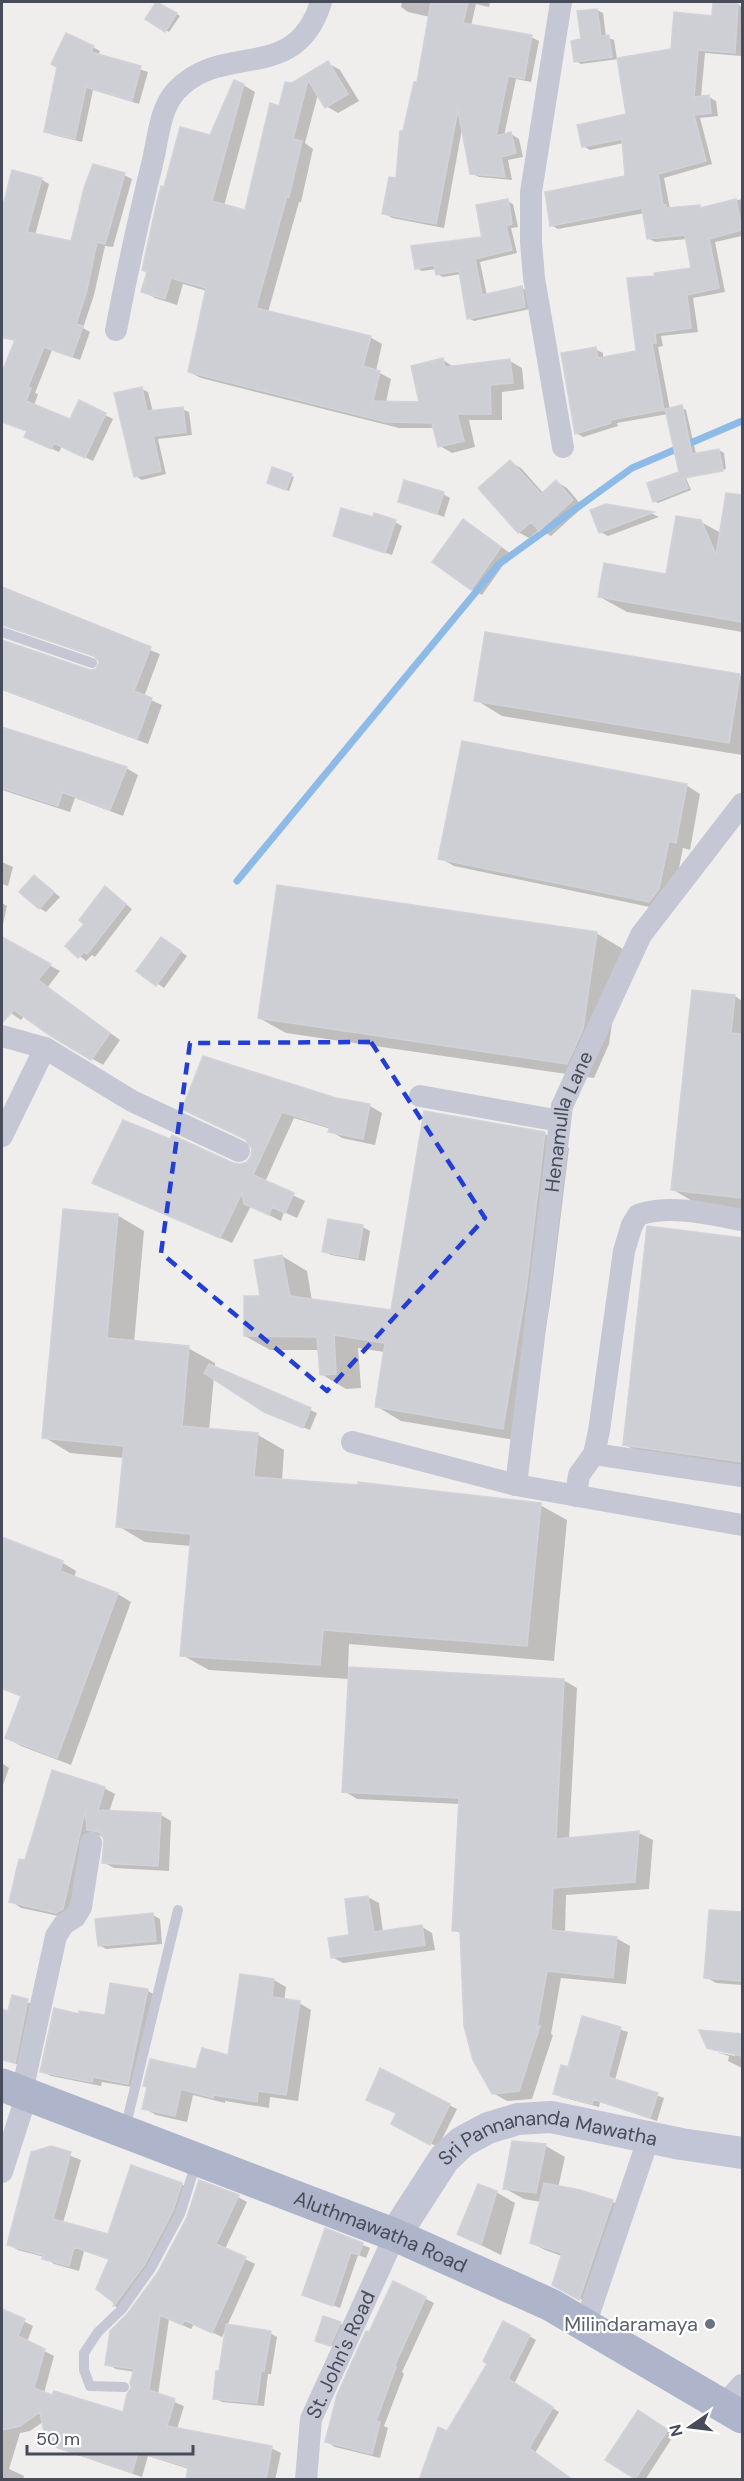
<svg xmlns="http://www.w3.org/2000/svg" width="744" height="2481" font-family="'DM Sans',sans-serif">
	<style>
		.shadow { fill: #0003 }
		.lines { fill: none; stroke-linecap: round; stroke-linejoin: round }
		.stream { stroke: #8dbae6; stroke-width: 7 }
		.building { fill: #ceced5; stroke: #d2d2d9; stroke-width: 1.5 }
		.lane { stroke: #c5c8d4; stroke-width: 10 }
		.street { stroke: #c5c8d4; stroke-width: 22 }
		.secondary { stroke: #c1c5d5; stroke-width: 32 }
		.primary { stroke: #aeb5cb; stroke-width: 33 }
		.marked { fill: none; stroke: #233ed4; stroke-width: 4.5; stroke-dasharray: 12 8; stroke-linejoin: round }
		.worship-dot { fill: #6b7280; stroke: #fff; stroke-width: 2 }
		.labels { text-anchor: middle; stroke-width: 4.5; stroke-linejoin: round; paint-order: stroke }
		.street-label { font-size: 20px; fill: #474b5a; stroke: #fff }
		.worship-label { font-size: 20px; fill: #5b616d; stroke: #fff; text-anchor: end }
	</style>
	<rect width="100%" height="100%" fill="#f0eeed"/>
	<path class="shadow" d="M158,2L180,16L169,32L147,19Z
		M402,2H490L489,7L476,4L471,26L531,37L539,41L531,82L516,79L504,136L511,134L519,139L523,157L508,160L512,180L479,177L471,173L462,129L444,228L392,218L384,213L397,180L404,133L418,84L430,17L408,12L401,7Z
		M714,2L738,4L742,7V40L741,56L705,53L701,97H709L716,101L718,116L700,118L712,164L664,178L670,209L700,207L704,209L742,199V236L715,242L725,292L693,298L698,332L661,336L663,346L658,347L670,410L681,407L686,410L696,454L719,450L724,453L726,469L686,478L691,490L658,503L654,501L681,473L668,414L617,423L618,426L583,437L576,433L595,349L603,353V358L637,352L693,269L687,239L655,242L648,238L645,213L558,229L551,225L627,178L624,143L590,150L583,146L628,115L619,59L581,64L576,61L582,40L578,13L597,10L603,13L606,37L614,40L617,59L672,50L713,18Z
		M93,47L100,51L98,55L148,72L139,104L93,90L82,142L53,135L45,131Z
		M328,63L340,70L359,101L338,113L326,106L318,94L305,143L313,149L301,202H299L268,312L370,337L382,344L376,371L391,379L386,402L421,403L443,360L454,367L510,361L522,368L524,389L502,392V420H469L475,447L452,453L440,446L435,428H399L201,378L189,372L207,291L183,284L177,305L155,298L143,291L165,189L211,137L243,85L255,92L224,206L246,212L280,108L292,85Z
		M124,175L132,179L113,247L105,246L94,295L83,328L90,332L80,360L52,350L35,393L38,394L34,406L71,421L80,402L113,419L93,461L62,446L59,452L34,441L28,432L2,422V376L16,341L2,338V239L4,229L2,228V201L5,202L41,179L49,184L35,235L72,243Z
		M507,201L513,204L518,227L511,228L517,253L480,262L487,296L521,287L527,291L530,309L474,321L468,318L461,274L443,277L437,274V269L422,271L416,268L483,239Z
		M142,389L148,392L153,412L182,409L189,412L192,435L158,439L166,474L142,480L135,476Z
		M510,462L521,468L544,494L557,482L567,488L583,507L551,536L540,529L529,538L518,532Z
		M273,469L294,477L289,491L272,484Z
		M443,494L450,498L444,517L400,501Z
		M727,494L742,497V632L627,612L600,597L667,575L701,522L721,533Z
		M606,506L653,514L659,517L608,536L600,532Z
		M374,519L395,522L402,526L392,555L335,535Z
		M474,527L511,554L482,595L471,589Z
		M2,588L160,654L144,697L162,705L148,744L2,690V646L90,672L98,670L101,662L98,658L61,645L51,640L52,637L2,616Z
		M486,633L742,676V755L502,716L476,700Z
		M2,729L126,768L138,775L123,816L75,798L70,812L2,790Z
		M686,785L700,794L690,850L683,848L673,897L664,910L454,866L440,858Z
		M2,862L13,867L8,886L2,884Z
		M34,876L60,897L46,912L39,908Z
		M106,888L132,909L95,957L92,955L86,961L67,946L87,924Z
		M2,903L7,906L2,929Z
		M596,933L623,949L609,1044L594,1078L286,1033L259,1018Z
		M2,939L60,971L47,988L120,1040L103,1065L52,1035L25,1015L21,1020L2,1007Z
		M169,943L187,956L164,988L138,970Z
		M735,996L742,1001V1209L699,1205L672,1189Z
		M335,1100L370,1106L382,1113L375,1145L342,1138L330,1131L331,1129L294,1118L265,1182L305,1201L297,1218L284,1212L281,1221L251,1206L232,1243L94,1182L233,1165L241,1166L248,1163L253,1157L254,1149L248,1140L184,1109Z
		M545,1134L569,1148L550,1303L527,1442L401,1421L376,1406L385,1352L358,1348L361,1388L346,1389L321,1374L320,1350H270L245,1336L282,1256L307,1271L312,1301L392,1312Z
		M117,1215L144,1231L134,1343L188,1348L215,1363V1368L317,1413L310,1430L273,1415L214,1377L209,1430L258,1435L284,1450L282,1480L540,1505L567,1520L554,1661L349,1644L348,1668L563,1680L577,1688L569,1839L639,1833L653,1840L649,1889L566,1895L565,1933L616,1938L630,1946L626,1984L561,1978L551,2034L553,2035L532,2099L507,2101L493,2093L462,1934L454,1930L460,1804L357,1799L344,1791L349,1679L209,1670L182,1655L191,1546L145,1542L118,1526L124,1458L70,1453L44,1437Z
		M329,1221L363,1227L370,1231L365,1261L331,1255L324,1251Z
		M649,1228L742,1240V1472L648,1458L624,1444Z
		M2,1538L63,1563L76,1571L74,1578L118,1594L131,1602L71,1765L21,1746L7,1738L22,1697L2,1689V1632L23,1638L30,1615L2,1605Z
		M2,1763L9,1768L2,1788Z
		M104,1788L115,1794L109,1812L161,1815L171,1821L169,1871L114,1868L103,1862L105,1838L92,1832L73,1915L68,1918L21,1908L11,1901L26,1862Z
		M368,1897L379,1903L383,1932L422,1927L432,1933L435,1950L343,1963L332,1957L351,1936Z
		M711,1911L742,1913V1985L716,1983L706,1977Z
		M153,1915L160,1919L162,1944L106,1949L99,1945Z
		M274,1980L286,1987L284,2001L299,2003L311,2010L298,2101L270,2097L269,2108L225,2101V2103L193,2095L187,2122L156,2115L144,2108L197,2071L229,2057Z
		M111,1984L148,1991L157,1996L137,2088L102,2082L101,2086L51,2076L42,2071L80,2015L106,2016Z
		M13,1997L35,2005L22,2066L2,2059V2011L9,2013Z
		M583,2018L628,2032L615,2080L664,2098L657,2121L600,2102L599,2107L561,2097L554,2093L569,2069Z
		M701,2032L742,2035V2068L728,2061L729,2056L716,2052L735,2056V2053L715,2048V2051L708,2047Z
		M381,2070L457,2109L438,2147L399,2128L398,2113Z
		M513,2142L546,2146L565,2157L558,2188L613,2202L626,2209L593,2306L554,2284L562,2256L545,2250L532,2243L541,2202L524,2199L504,2188Z
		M51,2148L81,2160L63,2223L109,2236L181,2184L191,2190L124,2311L115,2306L110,2260L84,2251L79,2271L54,2264L44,2257L18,2250L8,2244Z
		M496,2192L515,2203L501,2255L459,2234Z
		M238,2197L247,2202L225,2249L255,2264L227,2326L270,2333L277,2337L271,2374H268L264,2406L222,2402L215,2398L226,2329L222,2337L194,2324L191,2329L169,2319L158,2395L184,2406L177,2429L271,2448L281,2453L275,2480H187L189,2469L148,2456L142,2477L57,2448L47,2442L43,2422L30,2431L20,2433L9,2469L24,2476L23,2480H2V2310L33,2326L27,2342L54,2356L44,2393L124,2414L133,2388L135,2372L116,2369L107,2364Z
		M326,2230L370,2248L366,2258L358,2255L340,2308L304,2294Z
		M394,2283L434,2303L402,2372L404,2374L384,2426L388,2428L380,2458L335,2447L327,2442L370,2334Z
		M340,2323L343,2325L333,2346L319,2342Z
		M529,2336L536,2340L514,2384L559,2412L535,2453L448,2433L489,2364Z
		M645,2416L674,2435L645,2480H639L608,2459Z"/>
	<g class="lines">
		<path class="stream" d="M237,881L499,564L632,468L742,421"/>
	</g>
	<path class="building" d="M156,2L177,13L165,32L145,19Z
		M431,2H468L463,23L532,35L524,79L508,76L496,136L511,132L516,153L501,157L505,177L470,174L458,110L436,224L382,214L389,177L396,178L400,131H403L414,82H417Z
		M713,2L738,3L735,53L698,50L694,97L709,95L711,113L694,115L706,161L658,174L663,205H666V208L700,205V208L736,199L742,230L709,239L719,288L687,295L691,328L655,333L656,343H652L664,410L610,420L611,423L575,434L561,353L596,347L598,358L636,351L627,278L655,276L654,273L691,268L685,235L647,239L642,208L550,226L545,192L625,176L622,139L582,147L577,125L626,114L617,58L671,49L674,12L712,16Z
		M597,9L601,36L609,35L612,57L574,62L571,41L581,39L577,11Z
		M66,33L94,46L91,52L141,66L132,101L86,87L75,139L44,132L57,67L51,64Z
		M328,61L348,94L325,108L308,80L293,139L302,141L289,197L287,196L256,308L371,336L363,366L380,371L373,401L419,402L411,366L443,358L445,367L510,359L513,383L490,385L491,414H457L464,441L438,447L432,423L386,422L188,372L206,288L171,278L165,299L141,292L147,272L142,270L156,206L161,186L164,187L180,127L210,135L234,80L244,84L212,201L245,210L270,103L279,106L285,82L292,83Z
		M93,164L125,173L105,244L97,242L87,290L76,324L83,326L72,357L44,347L28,387L31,388L26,401L70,419L79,400L106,413L85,458L54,443L51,449L24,437L27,431L2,422V372L15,340L2,337V210L12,170L42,178L27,232L71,241L84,188Z
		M508,199L512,224L506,226L512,250L475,259L482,295L522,286L525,307L467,319L459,271L436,275L434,265L415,269L411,246L482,237L481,234L484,233H481L476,205Z
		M142,387L147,411L183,407L186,432L153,436L161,471L134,477L114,393Z
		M682,405L692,454L719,449L723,471L684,478L688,488L653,502L647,483L679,472L665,409Z
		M510,460L541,494L556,480L573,500L539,531L531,522L518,533L478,488Z
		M272,467L292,474L286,490L267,483Z
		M404,480L444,492L437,514L398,502Z
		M726,493L742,495V622L598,597L604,563L666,574L676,516L701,520L716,555Z
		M606,504L654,512L599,533L590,510Z
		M341,508L373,517L374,513L396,520L385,553L333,536Z
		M463,519L501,547L471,590L432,562Z
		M2,587L151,647L134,691L152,698L137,739L2,689V640L90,670L96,669L99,662L94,656L2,625Z
		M485,632L740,674L729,743L474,701Z
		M2,727L127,767L110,810L62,792L58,806L2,788Z
		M462,741L687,784L676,843L669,841L659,889L649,902L438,859Z
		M34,875L54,892L39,909L19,892Z
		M277,885L597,932L583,1029L567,1064L258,1018Z
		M105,886L126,904L87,954L84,952L78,958L65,946L84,924L79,920Z
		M2,937L51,964L38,980L110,1033L91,1060L51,1036L14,1010L2,1023Z
		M161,937L181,951L156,986L136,971Z
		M692,990L735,995L731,1033L742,1034V1198L671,1190Z
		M203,1056L336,1098L370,1104L363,1139L328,1132L330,1127L282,1112L253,1175L294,1193L285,1213L272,1207L269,1215L244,1204L242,1193L220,1238L92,1183L123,1120L170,1139L172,1135L233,1163L241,1164L247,1162L251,1156L252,1149L245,1139L182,1109Z
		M424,1111L545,1132L526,1289L503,1429L375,1407L385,1343L334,1335L336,1374L320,1375L317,1337L244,1336V1296H260L254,1260L282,1255L290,1296L391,1310Z
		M63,1209L118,1214L107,1338L189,1346L182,1426L258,1433L254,1477L358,1485V1482L541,1503L527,1646L323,1630L320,1665L180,1656L191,1534L116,1527L124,1446L42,1438Z
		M328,1219L363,1225L358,1258L322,1252Z
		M647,1226L742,1238V1462L623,1445Z
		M209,1364L311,1408L303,1428L264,1412L204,1373Z
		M2,1537L63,1561L60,1571L118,1593L57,1758L5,1738L21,1696L2,1688Z
		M349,1667L564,1679L556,1839L639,1831L635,1882L553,1888L551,1930L617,1937L613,1978L547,1971L537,2027L540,2026L519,2091L492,2094L473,2060L464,2026L460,1931H452L459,1798L342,1792Z
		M52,1770L105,1787L98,1810L161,1813L158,1866L102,1863L104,1839L99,1832L87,1830L85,1811L63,1909L56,1913L9,1902L19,1859L25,1860Z
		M368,1896L374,1932L422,1925L425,1945L331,1958L328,1938L349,1935L345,1899Z
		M709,1910L742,1912V1981L704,1978Z
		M153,1913L156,1941L98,1946L95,1919Z
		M240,1974L274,1979L272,1997L300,2001L286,2095L258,2091L257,2102L213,2095V2098L181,2089L175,2116L142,2109L147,2087L143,2086L150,2059L196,2069L202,2048L228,2055Z
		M110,1983L148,1989L128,2084L93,2077L92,2082L40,2072L54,2008L79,2014V2011L105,2015Z
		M12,1995L28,1999L15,2063L2,2060V2009L8,2011Z
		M582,2016L621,2027L608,2077L658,2093L650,2118L593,2099L592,2104L553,2094L561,2065L568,2067Z
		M699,2030L742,2034V2056L707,2048Z
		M380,2068L450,2104L430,2145L391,2124L396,2113L366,2100Z
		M512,2141L546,2144L536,2193L503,2189Z
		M51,2146L71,2152L53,2219L108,2234L131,2165L182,2183L173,2211L145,2264L113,2307L114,2303L96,2289L109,2259L74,2247L69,2266L42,2259L43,2255L7,2245L31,2152Z
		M199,2180L239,2195L216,2244L246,2257L212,2333L184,2320L182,2325L160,2315L149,2390L175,2399L167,2426L272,2446L266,2480H186L188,2467L138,2452L132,2473L46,2443L40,2412L20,2426L2,2430V2309L25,2319L18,2336L45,2349L34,2388L52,2395L54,2391L123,2412L127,2394L131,2388L130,2383L134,2369L105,2365L110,2331L128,2313L158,2272L187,2217Z
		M544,2183L580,2190L613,2200L579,2300L552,2285L562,2253L530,2243Z
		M478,2184L497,2191L481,2245L457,2234Z
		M325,2228L363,2243L359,2255L351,2252L333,2306L302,2295Z
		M393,2281L426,2297L394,2367H396L376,2421L380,2422L372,2454L325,2442L337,2395L366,2331L369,2332Z
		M323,2316L341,2322L330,2346L315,2341Z
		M503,2321L530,2335L508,2379L553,2407L529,2448L573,2480H419L438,2427L447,2431L487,2364L483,2361Z
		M226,2324L271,2331L264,2371H261L257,2403L213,2399L216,2371H219Z
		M638,2410L668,2430L635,2479L605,2460Z"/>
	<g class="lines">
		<path class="lane" d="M2,632L92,663
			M125,2129L178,1910
			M124,2387L90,2386L84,2370V2353L98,2332L122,2309L151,2268L180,2214L196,2163"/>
		<g class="street">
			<path d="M561,2L531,192V242L534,278L563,447"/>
			<path d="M116,330C127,273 139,217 153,160C158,139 160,108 176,91C223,40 295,86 321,2"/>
			<path d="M2,1036L45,1048L132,1101L239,1151"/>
			<path d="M420,1096L560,1121"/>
			<path d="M2,1136L45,1048"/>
			<path d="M352,1442L516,1485L742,1525"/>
			<path d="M594,1454L742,1476"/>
			<path id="s1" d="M516,1485L562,1106L641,935L742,804"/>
			<path d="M576,1496L579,1475L594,1454L599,1431L624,1251L632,1225L638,1215C670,1204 709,1214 742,1220"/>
			<path d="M22,2092L56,1936L64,1924L75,1917L81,1907L91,1843"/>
			<path d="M2,2172L27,2094"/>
			<path d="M585,2325L649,2137"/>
			<path d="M723,2406L742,2385"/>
			<path id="s2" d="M306,2480L311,2419L395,2235"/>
		</g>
		<path class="secondary" id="s3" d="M395,2235L444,2159L462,2142L488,2128L518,2119L551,2117L681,2144L742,2153"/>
		<path class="primary" id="s4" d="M2,2085L395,2235L551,2305L742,2417"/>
	</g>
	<path class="marked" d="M371,1042L485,1218L327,1391L161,1253L190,1043Z"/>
	<circle class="worship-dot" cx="710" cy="2324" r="6"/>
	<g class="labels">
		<g class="street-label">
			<text dy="7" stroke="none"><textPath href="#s1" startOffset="368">Henamulla Lane</textPath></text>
			<text dy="7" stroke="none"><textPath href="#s3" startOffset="202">Sri Pannananda Mawatha</textPath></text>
			<text dy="7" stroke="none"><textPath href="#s4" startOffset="406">Aluthmawatha Road</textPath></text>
			<text dy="7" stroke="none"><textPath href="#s2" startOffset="132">St. John's Road</textPath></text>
		</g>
		<g class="worship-label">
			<text x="698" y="2331">Milindaramaya</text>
		</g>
	</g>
	<rect width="744" height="2481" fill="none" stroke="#474b5a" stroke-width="6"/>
	<g transform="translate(690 2427) rotate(256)" stroke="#ffffff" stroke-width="4.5" paint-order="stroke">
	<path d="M0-4.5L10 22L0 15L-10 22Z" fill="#474b5a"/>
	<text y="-9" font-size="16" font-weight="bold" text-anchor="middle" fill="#474b5a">N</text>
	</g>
	<path d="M27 2445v9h166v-9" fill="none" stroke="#474b5a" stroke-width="3"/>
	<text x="36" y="2445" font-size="18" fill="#474b5a" stroke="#ffffff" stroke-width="4.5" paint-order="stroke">50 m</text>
</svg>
